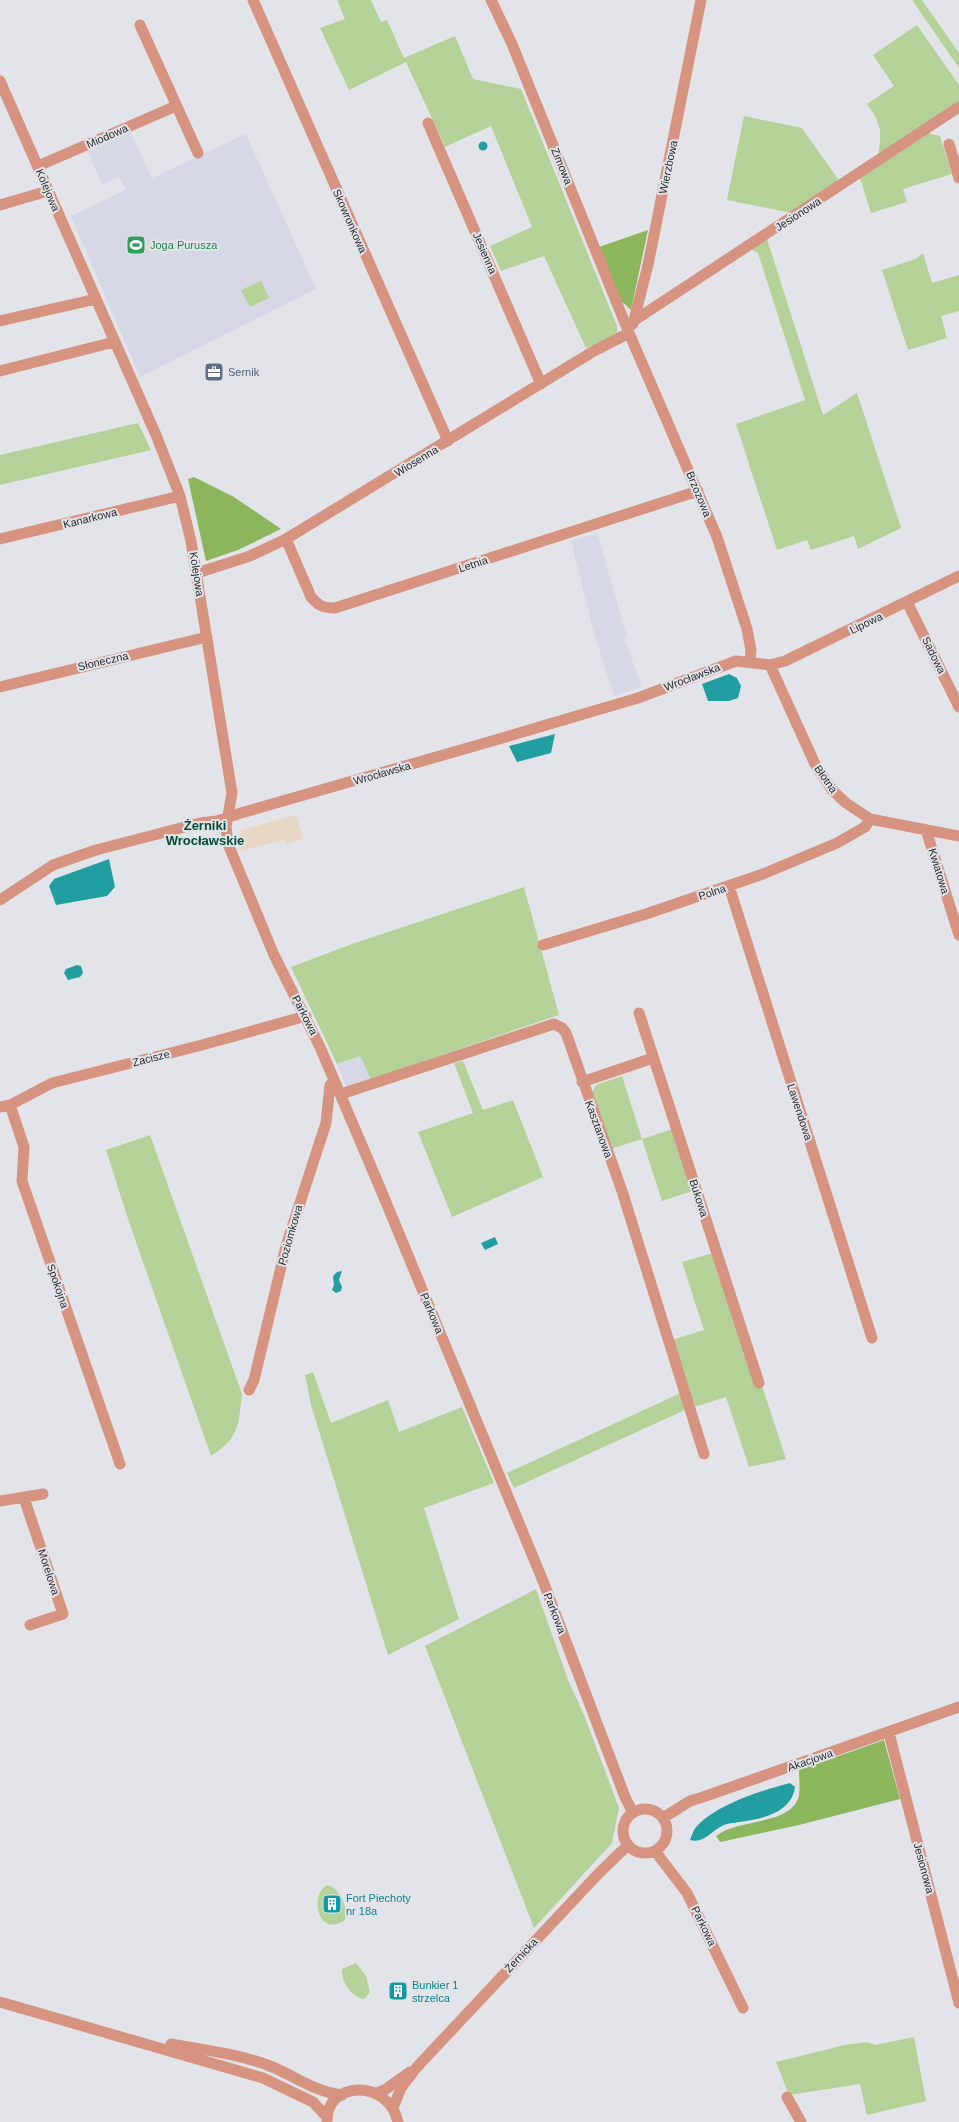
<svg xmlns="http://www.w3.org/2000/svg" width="959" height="2122" font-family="Helvetica,sans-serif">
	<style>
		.commercial { fill: #e9d7c6 }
		.built { fill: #d6d8e5 }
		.green { fill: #b4d197 }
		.forest { fill: #8bb65c }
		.water { fill: #219fa0 }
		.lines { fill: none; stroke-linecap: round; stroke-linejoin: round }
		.minor { stroke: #d69480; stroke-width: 11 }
		.labels { text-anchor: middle; stroke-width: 4; stroke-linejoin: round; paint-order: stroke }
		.street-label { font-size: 11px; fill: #2a2a2c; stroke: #e3e4ea }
		.leisure-label { font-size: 11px; fill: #27864d; stroke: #e3e4ea; text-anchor: start }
		.service-label { font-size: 11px; fill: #4e5e75; stroke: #e3e4ea; text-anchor: start }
		.culture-label { font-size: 11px; fill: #0d838f; stroke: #e3e4ea; text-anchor: start }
		.quarter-label { font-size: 13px; font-weight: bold; fill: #004b31; stroke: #e3e4ea }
	</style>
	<rect width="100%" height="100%" fill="#e3e4ea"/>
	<path class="commercial" d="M296,815L303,839L286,844L284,840L240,851L238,838L241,830Z"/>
	<path class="built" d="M130,131L152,178L246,134L316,289L140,377L71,216L126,190L119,177L102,185L87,150Z
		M597,533L627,637L624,638L642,687L614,696L594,633L571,541Z
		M360,1056L371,1079L346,1087L337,1064Z"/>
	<path class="green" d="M337,0H371L381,22L387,20L404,58L455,36L473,79L521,89L617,326V336L586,348L544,256L501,271L490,246L532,227L491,126L445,147L406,62L349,90L320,28L345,19Z
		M912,0H922L959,53V68Z
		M917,25L959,85V103L878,156C882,131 882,125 867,104L894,86L873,55Z
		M744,116L802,128L840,182L792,213L727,200Z
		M928,133L940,136L952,174L903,189L907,202L871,213L860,178Z
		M767,239L823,415L857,393L901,528L858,549L854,536L811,550L807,540L777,550L736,424L805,400L758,253L751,249Z
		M923,253L932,283L959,275V311L941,316L947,338L908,350L882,270L916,259Z
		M261,281L269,298L250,307L241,290Z
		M138,423L151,450L0,485V455Z
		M524,887L559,1015L371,1079L360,1056L337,1064L291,967L352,944Z
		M463,1061L483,1110L513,1100L543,1177L452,1217L418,1132L473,1113L454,1063Z
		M622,1076L642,1139L673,1129L692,1191L662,1201L642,1139L611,1149L592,1092L596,1085Z
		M150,1135L242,1394C238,1426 240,1437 211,1456L129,1222L106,1150Z
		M713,1253L762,1386L786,1459L749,1467L726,1397L694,1407L672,1340L704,1330L682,1262Z
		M313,1372L331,1423L388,1400L399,1432L462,1407L494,1483L424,1508L459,1619L388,1655L311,1405L305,1375Z
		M683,1392L687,1409L514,1488L507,1473Z
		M536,1589L568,1680L584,1715L619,1808L612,1843L534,1928L425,1646Z
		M327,1885C339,1887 349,1908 345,1920C318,1939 309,1895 327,1885Z
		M356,1963L366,1976L370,1992L365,1998L362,1999C350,1994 341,1982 342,1969Z
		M914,2037L926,2101L867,2115L860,2084L789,2095L776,2062L845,2045L867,2042L875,2045Z"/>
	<path class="forest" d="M648,230L631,310L619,299L599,247Z
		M194,477L234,497L281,529L238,550L206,561L188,479Z
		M884,1740L900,1799L799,1825L720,1842L716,1836C737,1819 785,1825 797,1801C801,1794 799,1778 799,1770Z"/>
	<path class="water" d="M478.5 146a4.5 4.5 0 1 1 9 0a4.5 4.5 0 1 1-9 0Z
		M729,674L737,678L741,686L738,698L729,701H708L702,684Z
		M555,734L551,753L517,762L509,746Z
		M109,859L115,887L107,896L56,905L49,886L54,879Z
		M77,965L81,966L83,973L80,977L68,980L64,973L66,969Z
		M495,1237L498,1244L485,1250L481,1243Z
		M342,1271L339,1280L342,1287L341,1291L336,1293L332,1290L334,1285L333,1276L337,1272Z
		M790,1783L795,1787C792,1812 763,1819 740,1822C734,1823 727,1823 722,1826C711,1831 704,1844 690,1840C692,1835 694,1828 699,1824C719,1804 763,1790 790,1783Z"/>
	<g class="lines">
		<path class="minor" d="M253,0L448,441
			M491,0L512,44L629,333L717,537L747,629L751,650L750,661
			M140,25L198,153
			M0,81L156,435L180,496L191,541L232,793L226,827L228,844L274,955L320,1047L378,1183L543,1581L625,1797L633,1813
			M428,123L541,384
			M949,144L959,178
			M38,166L176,106
			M0,205L48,191
			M635,320L959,107
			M0,321L96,299
			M633,324L648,265L701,0
			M0,371L114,342
			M0,539L180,496
			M286,539L311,597C319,606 323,608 335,608L698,491
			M197,573L250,556L286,539L594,351L629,333
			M907,602L959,707
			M770,665L815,764L832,790L846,803L870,819L959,836
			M0,687L207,637
			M926,830L959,935
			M729,886L872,1338
			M0,900L53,865L96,850L200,823L217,821L241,813L492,741L638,698L736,661L770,665L785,661L959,576
			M543,945L646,914L763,874L837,843L865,827L870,819
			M639,1013L759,1383
			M582,1082L653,1058
			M341,1094L548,1026L554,1024L562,1028L566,1033L622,1191L704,1454
			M10,1105L24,1147L22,1181L120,1464
			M0,1107L10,1105L52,1083L202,1045L306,1016
			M249,1390L254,1380L286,1246L326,1123L330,1085L335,1082
			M24,1498L63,1614L30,1625
			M0,1501L43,1494
			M889,1733L959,2003
			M623 1831a22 22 0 1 1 44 0a22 22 0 1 1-44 0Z
			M663,1818L690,1801L703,1797L959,1707
			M655,1851L687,1893L743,2008
			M0,2002L263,2078L313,2102L326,2116
			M171,2044C204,2050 239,2054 270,2066C295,2076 315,2092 342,2095
			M377,2093L386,2089L410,2072
			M787,2097L801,2122
			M393,2108L401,2088L417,2067L599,1873L628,1845
			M327,2121C326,2081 388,2078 398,2122"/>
	</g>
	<defs>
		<g id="stadium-square" transform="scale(1)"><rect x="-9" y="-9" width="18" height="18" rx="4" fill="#2e9e5b" stroke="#e3e4ea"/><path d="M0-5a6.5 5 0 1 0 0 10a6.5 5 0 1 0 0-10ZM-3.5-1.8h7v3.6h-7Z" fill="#fff"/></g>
		<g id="office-square" transform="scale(1)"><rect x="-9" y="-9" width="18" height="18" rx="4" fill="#5c6f8a" stroke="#e3e4ea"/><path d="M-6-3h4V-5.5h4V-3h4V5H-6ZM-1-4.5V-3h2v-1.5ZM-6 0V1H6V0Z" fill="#fff"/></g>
		<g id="building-square" transform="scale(1)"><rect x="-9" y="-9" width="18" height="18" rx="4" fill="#0f9aa8" stroke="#e3e4ea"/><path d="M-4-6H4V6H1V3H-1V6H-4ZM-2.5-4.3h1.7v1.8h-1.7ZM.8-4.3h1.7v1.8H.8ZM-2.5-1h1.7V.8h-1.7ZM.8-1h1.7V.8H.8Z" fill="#fff"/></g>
	</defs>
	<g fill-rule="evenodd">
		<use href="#stadium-square" x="136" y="245"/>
		<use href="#office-square" x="214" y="372"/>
		<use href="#building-square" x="332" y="1904"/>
		<use href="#building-square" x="398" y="1991"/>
	</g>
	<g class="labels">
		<g class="street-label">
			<text transform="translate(107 136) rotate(-24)" y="4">Miodowa</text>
			<text transform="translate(562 166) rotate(68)" y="4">Zimowa</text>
			<text transform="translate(668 167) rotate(-78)" y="4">Wierzbowa</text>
			<text transform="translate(48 190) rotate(67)" y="4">Kolejowa</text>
			<text transform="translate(798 214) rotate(-33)" y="4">Jesionowa</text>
			<text transform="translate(350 221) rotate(66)" y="4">Skowronkowa</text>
			<text transform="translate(485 253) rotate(66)" y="4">Jesienna</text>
			<text transform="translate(416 461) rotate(-32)" y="4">Wiosenna</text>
			<text transform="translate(699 494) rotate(67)" y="4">Brzozowa</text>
			<text transform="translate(90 518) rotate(-14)" y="4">Kanarkowa</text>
			<text transform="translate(473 564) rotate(-18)" y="4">Letnia</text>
			<text transform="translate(197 574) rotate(81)" y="4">Kolejowa</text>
			<text transform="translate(866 623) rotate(-26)" y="4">Lipowa</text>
			<text transform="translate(934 655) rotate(64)" y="4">Sadowa</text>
			<text transform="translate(103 661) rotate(-13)" y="4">Słoneczna</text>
			<text transform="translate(692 677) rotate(-21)" y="4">Wrocławska</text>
			<text transform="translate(382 773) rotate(-16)" y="4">Wrocławska</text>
			<text transform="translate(826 779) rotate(55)" y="4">Błotna</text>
			<text transform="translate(939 871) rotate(73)" y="4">Kwiatowa</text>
			<text transform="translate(712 892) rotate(-19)" y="4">Polna</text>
			<text transform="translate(305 1015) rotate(63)" y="4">Parkowa</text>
			<text transform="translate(151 1058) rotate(-14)" y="4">Zacisze</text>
			<text transform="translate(800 1112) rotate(72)" y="4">Lawendowa</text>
			<text transform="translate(599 1129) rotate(70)" y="4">Kasztanowa</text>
			<text transform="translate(699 1198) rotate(72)" y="4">Bukowa</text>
			<text transform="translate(290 1235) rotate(-74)" y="4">Poziomkowa</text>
			<text transform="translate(58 1286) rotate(71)" y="4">Spokojna</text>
			<text transform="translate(432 1313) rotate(67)" y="4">Parkowa</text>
			<text transform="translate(49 1572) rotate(72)" y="4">Morelowa</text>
			<text transform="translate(555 1613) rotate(69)" y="4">Parkowa</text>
			<text transform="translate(810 1760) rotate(-19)" y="4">Akacjowa</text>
			<text transform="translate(924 1868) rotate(75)" y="4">Jesionowa</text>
			<text transform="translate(704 1926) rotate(64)" y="4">Parkowa</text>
			<text transform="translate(521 1955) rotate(-47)" y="4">Żernicka</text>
		</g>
		<g class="leisure-label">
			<text x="150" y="249">Joga Purusza</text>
		</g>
		<g class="service-label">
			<text x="228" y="376">Sernik</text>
		</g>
		<g class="culture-label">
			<text x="346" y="1902">Fort Piechoty<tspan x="346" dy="13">nr 18a</tspan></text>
			<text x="412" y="1989">Bunkier 1<tspan x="412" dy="13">strzelca</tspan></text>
		</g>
		<g class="quarter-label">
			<text x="205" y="830">Żerniki<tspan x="205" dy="15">Wrocławskie</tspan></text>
		</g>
	</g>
</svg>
